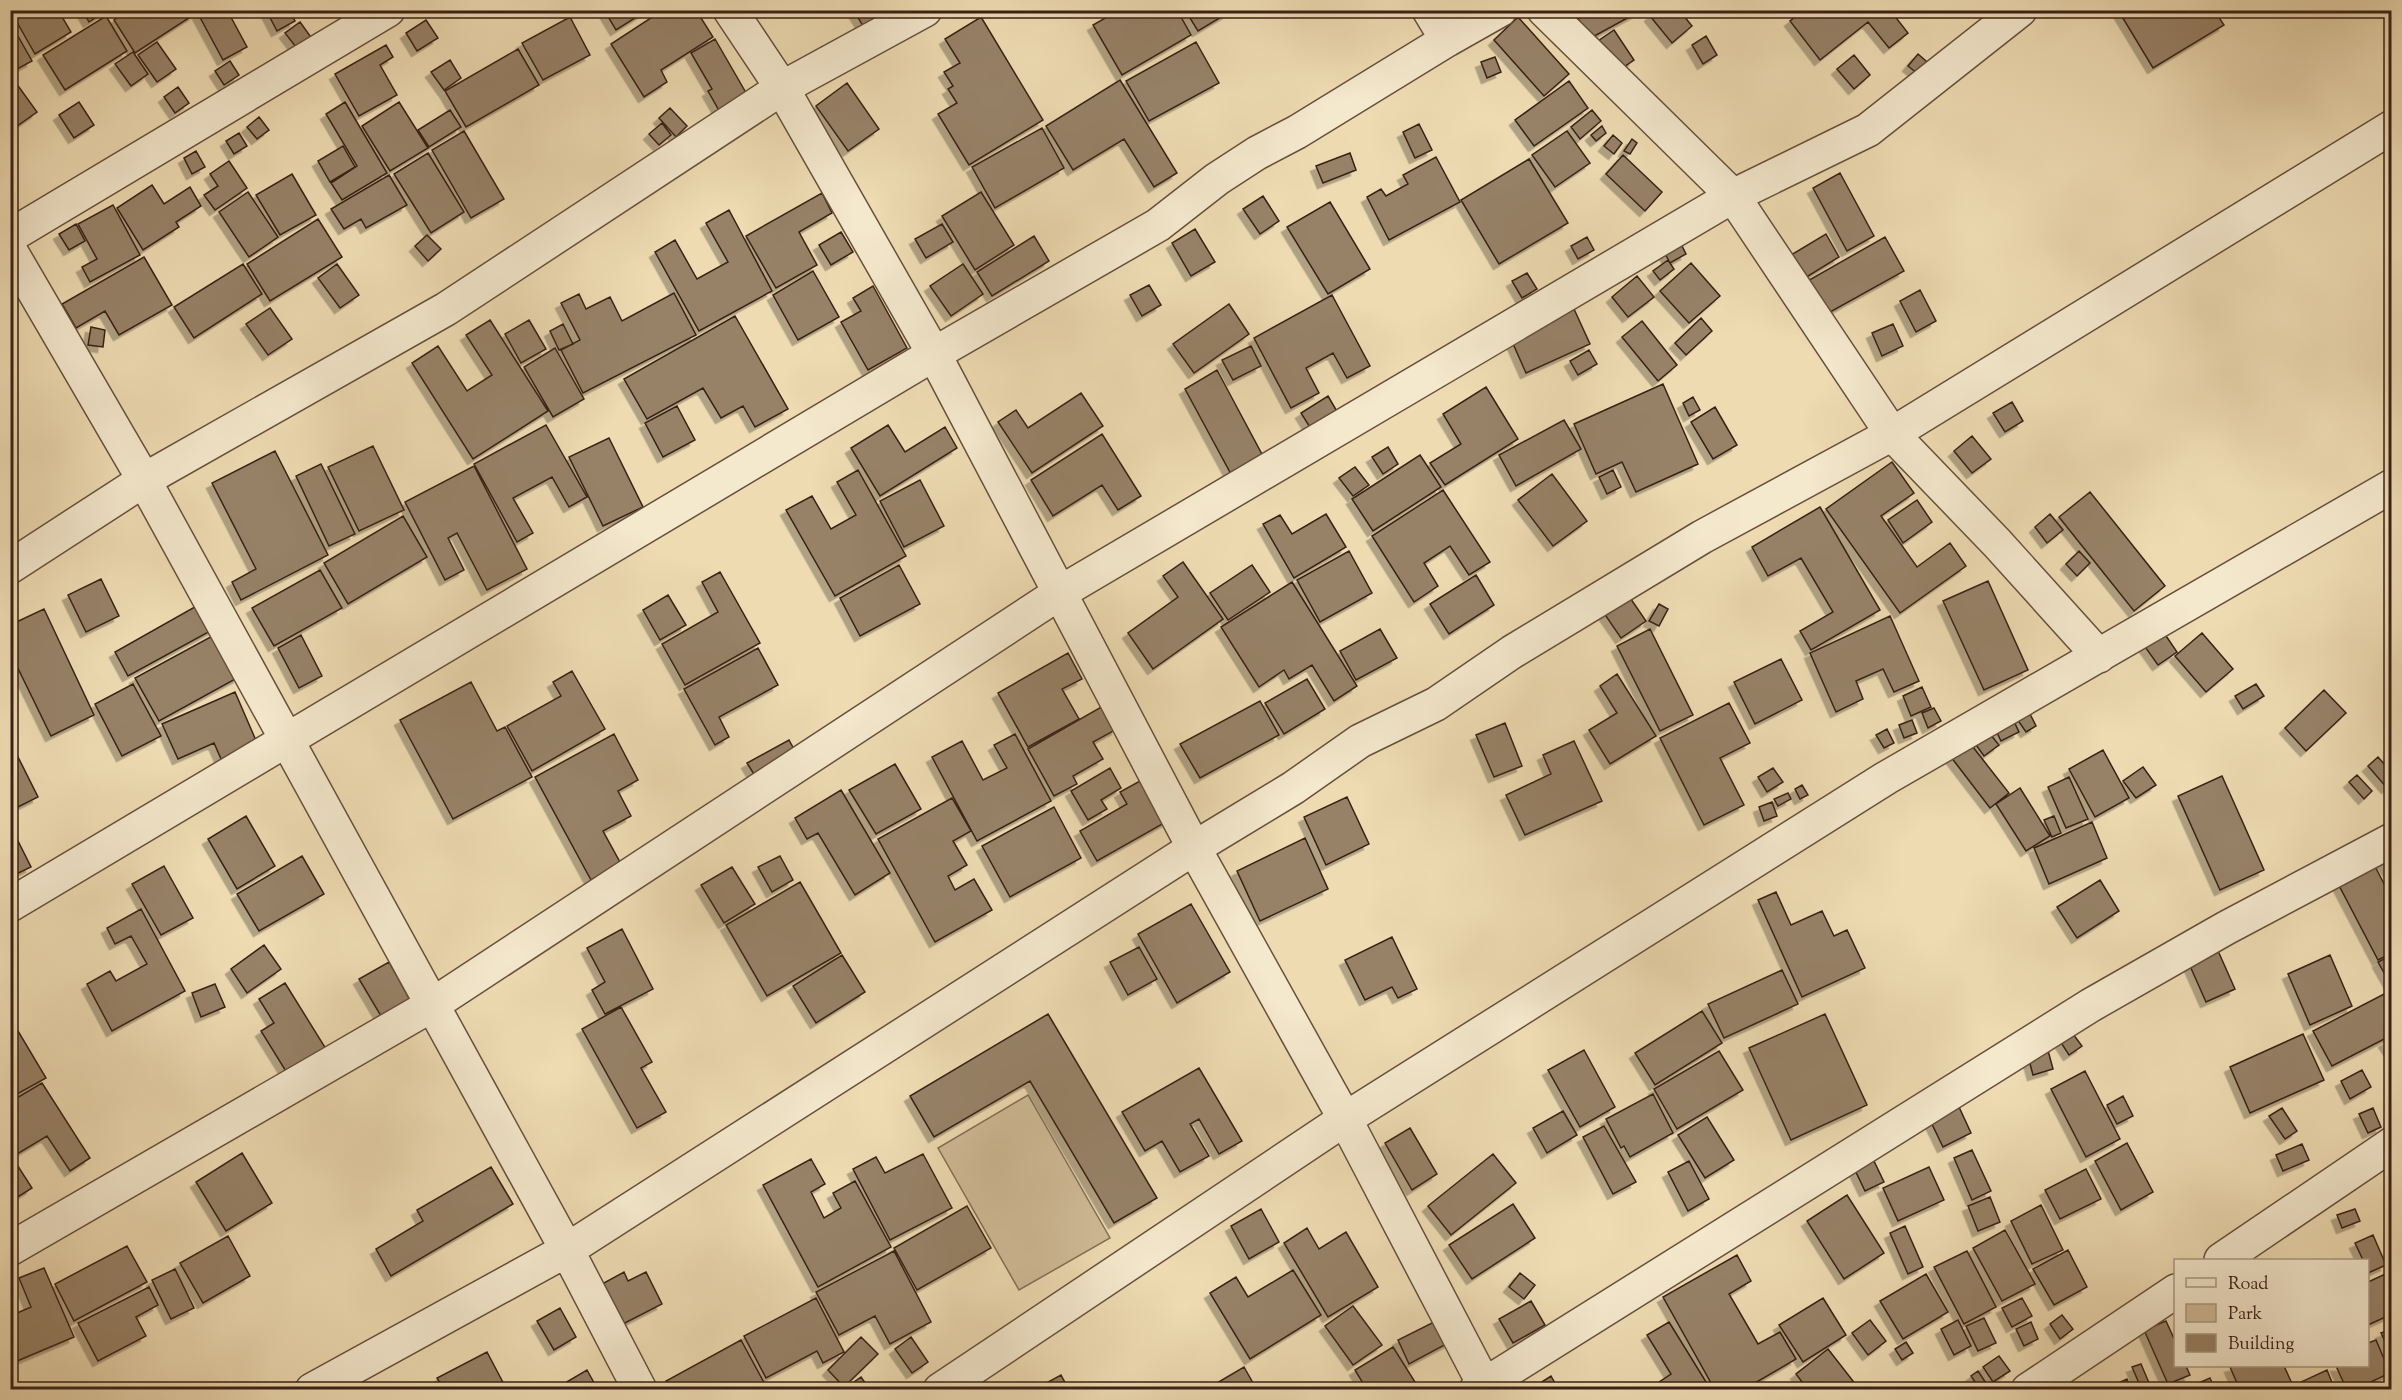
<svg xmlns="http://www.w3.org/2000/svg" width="2402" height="1400" font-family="'Sorts Mill Goudy',serif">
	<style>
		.green { fill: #cfbb97; stroke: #846e56; stroke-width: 1.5 }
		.building { fill: #978267; stroke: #392116; stroke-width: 1.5; filter: url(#shadow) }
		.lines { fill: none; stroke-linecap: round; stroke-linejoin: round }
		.minor-casing { stroke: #66503d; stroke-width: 36 }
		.minor { stroke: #f4e8cd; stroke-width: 33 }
	</style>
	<defs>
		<filter id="shadow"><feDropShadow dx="-5.5" dy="5.5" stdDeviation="0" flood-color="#0004"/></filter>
	</defs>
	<rect width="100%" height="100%" fill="#eedbb2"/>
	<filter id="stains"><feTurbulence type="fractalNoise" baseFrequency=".00333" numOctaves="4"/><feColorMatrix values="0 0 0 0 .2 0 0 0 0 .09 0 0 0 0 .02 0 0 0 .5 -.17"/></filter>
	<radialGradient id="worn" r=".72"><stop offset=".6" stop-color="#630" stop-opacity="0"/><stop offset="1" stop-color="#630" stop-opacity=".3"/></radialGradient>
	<path class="green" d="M1028,1095L1110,1238L1019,1290L938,1148Z"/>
	<path class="building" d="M10,10H58L71,32L35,54Z
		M82,10H107L89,22Z
		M128,10H193L195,14L135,53L114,20Z
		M196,10H227L247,47L223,60Z
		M266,10H289L295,21L277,31Z
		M604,10H646V11L616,30Z
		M663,10H696L713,37L661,70L667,82L644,97L611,44Z
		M873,10L877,17L863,26L854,11Z
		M1119,10H1177L1191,35L1122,75L1093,25Z
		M1185,10H1233L1198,31Z
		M1574,10H1642L1589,39Z
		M1657,10H1679L1692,26L1672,43L1650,16Z
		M1804,10H1890L1908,33L1889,48L1868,22L1820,60L1790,21Z
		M2118,10H2214L2224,25L2153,68Z
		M106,16L127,51L65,90L43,55Z
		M570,17L590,55L543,80L522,43Z
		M981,17L1043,120L969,165L938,114L957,103L948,89L953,86L944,72L960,63L945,39Z
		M1518,17L1569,74L1544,96L1494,40Z
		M426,20L438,38L417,51L406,33Z
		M10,22L32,61L10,73Z
		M300,22L313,40L299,51L285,33Z
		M1614,30L1634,60L1615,73L1595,43Z
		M1706,36L1717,55L1703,64L1692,45Z
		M715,39L749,98L721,114L708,91L712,89L691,53Z
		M157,42L176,69L157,82L138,55Z
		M1196,42L1219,83L1149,121L1126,81Z
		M386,45L393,57L380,65L397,95L359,116L335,74Z
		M518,49L539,85L466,127L445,91Z
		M133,52L148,74L131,86L115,64Z
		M1918,54L1933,67L1923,78L1908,66Z
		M1854,55L1870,75L1854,89L1837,69Z
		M1495,57L1501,72L1487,78L1481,62Z
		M450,60L461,78L444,90L431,72Z
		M230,61L239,75L224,85L215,71Z
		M11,76L37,112L10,131V77Z
		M1120,80L1177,173L1154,187L1124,139L1073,170L1046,126Z
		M1569,81L1588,108L1534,146L1515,120Z
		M847,83L879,129L848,151L816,106Z
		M178,87L189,103L175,113L164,97Z
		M79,102L94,125L74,138L59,115Z
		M345,102L387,173L342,200L331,183L357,166L326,114Z
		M399,102L428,148L390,171L362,126Z
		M670,108L687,126L676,137L659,118Z
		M450,110L461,127L429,147L418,130Z
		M1592,110L1601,121L1580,139L1571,127Z
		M259,117L269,130L257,139L247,127Z
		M662,123L671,135L659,145L649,134Z
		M1419,124L1432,150L1415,158L1403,132Z
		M1602,126L1606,133L1596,141L1591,135Z
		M1042,128L1064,168L995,208L972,167Z
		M464,131L504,199L471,218L432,150Z
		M1567,131L1590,163L1555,187L1532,155Z
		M239,133L247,146L234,154L226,141Z
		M1613,135L1622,143L1614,154L1604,146Z
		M1632,139L1637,143L1630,154L1624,151Z
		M343,146L355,167L330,182L318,161Z
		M196,151L205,167L192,174L184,158Z
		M428,153L464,212L431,233L394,174Z
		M1350,153L1356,170L1323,183L1316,166Z
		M1623,155L1662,192L1645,211L1606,174Z
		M1436,157L1460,202L1389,240L1367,197L1381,189L1386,196L1408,184L1403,175Z
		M1529,159L1568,223L1499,264L1461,200Z
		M229,161L247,188L215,210L204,195L218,186L210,174Z
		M1840,173L1874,236L1847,251L1813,188Z
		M292,174L316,215L280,235L256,195Z
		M389,175L407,205L366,228L361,219L344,229L331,209Z
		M152,185L164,204L190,187L201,206L176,222L179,227L143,250L117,208Z
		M248,192L278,237L249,257L219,212Z
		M981,192L1014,245L975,270L942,216Z
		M822,193L832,213L799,232L817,265L776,288L746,236Z
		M1263,196L1279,221L1260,234L1243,209Z
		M1330,202L1370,269L1328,294L1287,227Z
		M113,205L140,255L90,282L82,267L97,259L78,224Z
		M729,210L772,291L699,331L655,252L675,240L697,279L728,262L706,223Z
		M318,219L342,257L270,301L247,264Z
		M76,224L85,241L69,250L59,234Z
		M942,224L953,242L926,258L915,239Z
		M1195,229L1215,262L1191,276L1172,243Z
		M841,232L853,252L831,265L819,245Z
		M1826,234L1839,257L1805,278L1791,255Z
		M427,235L441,249L428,261L415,246Z
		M1034,236L1049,261L992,296L977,272Z
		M1677,236L1686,254L1670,263L1661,246Z
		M1587,237L1594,250L1578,259L1571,246Z
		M1885,237L1904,271L1823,316L1804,283Z
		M144,257L172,305L119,335L105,311L76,328L62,304Z
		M1668,260L1674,269L1660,280L1653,271Z
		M1691,263L1720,296L1689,323L1660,291Z
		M243,264L262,294L194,338L174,307Z
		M337,264L359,295L340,308L318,278Z
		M963,264L983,294L951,316L930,286Z
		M813,271L839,317L798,340L773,295Z
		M1527,273L1537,289L1522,298L1512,281Z
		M1637,276L1654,297L1628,317L1612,297Z
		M1149,285L1161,305L1142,316L1130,295Z
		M873,286L907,348L868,370L841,322L861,311L853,298Z
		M1920,290L1936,321L1916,332L1900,301Z
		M674,293L696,335L583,393L561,350L580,340L561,303L579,294L586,309L610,297L622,321Z
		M1332,295L1370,366L1347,378L1333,353L1306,368L1319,393L1291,408L1254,338Z
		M1229,304L1249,334L1194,373L1173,344Z
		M270,308L292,339L268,355L246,324Z
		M1574,309L1590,344L1526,373L1510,337Z
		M735,316L788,409L755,427L743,406L721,418L703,388L647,419L624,379Z
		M1701,318L1712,331L1686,355L1675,343Z
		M490,320L548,411L473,459L412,363L438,346L467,391L492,375L466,335Z
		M529,320L546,349L521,363L505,334Z
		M1642,321L1677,365L1658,381L1622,337Z
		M563,324L573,344L559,350L550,331Z
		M1893,324L1903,346L1882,356L1872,333Z
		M91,327L105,330L103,347L88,345Z
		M1251,346L1261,366L1233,380L1222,360Z
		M555,348L584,399L553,417L524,367Z
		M1589,350L1597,364L1578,375L1570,361Z
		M1217,370L1264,458L1232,476L1185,389Z
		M1663,384L1698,464L1636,492L1622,462L1596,474L1574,424Z
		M1486,387L1518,439L1445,485L1430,463L1461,444L1443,414Z
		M1081,393L1103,426L1032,473L998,422L1016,410L1028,428Z
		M1328,396L1342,420L1316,437L1301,413Z
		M1693,397L1700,410L1689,416L1683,403Z
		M2012,402L2023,421L2005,432L1993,413Z
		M677,406L695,440L663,457L645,423Z
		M1715,407L1737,445L1713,459L1691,422Z
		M1564,420L1581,449L1516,486L1499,455Z
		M546,425L587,497L569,507L552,477L513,498L533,533L517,542L474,464Z
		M888,425L905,452L945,427L957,448L880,496L851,448Z
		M1102,434L1141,496L1118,510L1102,485L1053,516L1031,480Z
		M1972,436L1991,459L1972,473L1954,451Z
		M609,438L643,507L603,526L569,457Z
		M373,446L404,510L359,531L328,467Z
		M1388,447L1398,464L1383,474L1372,457Z
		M275,451L328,555L241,600L232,582L256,569L212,483Z
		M1420,455L1441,487L1373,531L1352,499Z
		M1892,462L1914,493L1881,516L1917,567L1950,543L1966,566L1900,613L1826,509Z
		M321,464L355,534L329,546L296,476Z
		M474,466L527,569L487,590L457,533L448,538L464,570L445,580L405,502Z
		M1355,467L1369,485L1353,496L1339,478Z
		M858,470L906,556L835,596L786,510L812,496L831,529L856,515L837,482Z
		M1613,470L1621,487L1607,494L1599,477Z
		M1552,474L1587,521L1553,546L1518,500Z
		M920,480L944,526L904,547L880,501Z
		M1443,490L1490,562L1469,575L1450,546L1424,563L1438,586L1414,602L1372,536Z
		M2090,492L2165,586L2134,611L2059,517Z
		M1917,500L1932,522L1903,543L1888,520Z
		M1820,507L1880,610L1811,650L1800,631L1833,612L1801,558L1768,576L1752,547Z
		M1326,514L1346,547L1294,578L1263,524L1280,515L1292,534Z
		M2050,514L2063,530L2047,543L2035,527Z
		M403,516L427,557L348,604L324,563Z
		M1349,551L1372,593L1320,622L1297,580Z
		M2079,551L2090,563L2077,576L2066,564Z
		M1183,562L1223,619L1153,669L1128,633L1178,597L1163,576Z
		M899,565L920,604L860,636L840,598Z
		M1252,565L1270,592L1228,620L1210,593Z
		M320,570L342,608L274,646L252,608Z
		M720,572L760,643L685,685L662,644L718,612L702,582Z
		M1476,575L1494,605L1449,634L1430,604Z
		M101,579L119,616L86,632L68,595Z
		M1988,581L2028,670L1984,690L1943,601Z
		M1292,582L1357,686L1334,701L1312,665L1289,679L1284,670L1259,687L1221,627Z
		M1624,589L1646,621L1621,638L1599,606Z
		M668,595L686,625L660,640L643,610Z
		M200,604L214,629L128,676L115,652Z
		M1659,604L1668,609L1659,626L1649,621Z
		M44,609L94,715L51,736L10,652V625Z
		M1890,616L1919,681L1894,692L1883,669L1856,681L1863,699L1836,712L1810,653Z
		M1380,629L1397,658L1356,680L1340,651Z
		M1650,629L1693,715L1660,731L1617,646Z
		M2162,630L2177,652L2158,665L2143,644Z
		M2202,633L2233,669L2206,692L2175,656Z
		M216,634L239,677L159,721L135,678Z
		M301,635L322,676L299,688L278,648Z
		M758,648L778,685L719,717L729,737L715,745L684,689Z
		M1068,653L1082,679L1062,689L1079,719L1028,747L998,693Z
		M1781,659L1802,700L1755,724L1734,682Z
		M572,671L605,729L532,771L507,726L561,696L553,682Z
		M1617,674L1656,736L1610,764L1589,730L1617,713L1600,686Z
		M1307,679L1325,709L1284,734L1265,703Z
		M471,682L497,731L505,727L532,777L453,819L400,720Z
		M133,684L161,736L122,756L95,704Z
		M2256,684L2264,696L2243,709L2235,696Z
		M1922,687L1931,707L1911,716L1903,696Z
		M2324,690L2346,713L2306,751L2285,728Z
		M235,692L261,752L225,768L214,743L178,759L162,724Z
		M1260,701L1279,735L1200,778L1180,744Z
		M1729,703L1750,743L1720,758L1744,805L1704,825L1660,738Z
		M1103,706L1117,729L1093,742L1103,759L1073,776L1077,784L1054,796L1028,749Z
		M1934,708L1941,721L1928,728L1922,713Z
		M2009,711L2019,732L2001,741L1991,720Z
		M2029,712L2036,726L2026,732L2017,719Z
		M1912,720L1917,733L1904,738L1899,725Z
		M1505,723L1522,766L1494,777L1476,735Z
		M1887,729L1894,743L1884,748L1876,735Z
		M614,734L638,780L618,791L631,816L603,831L621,864L591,880L535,777Z
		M1015,734L1051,801L977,841L932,757L962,741L983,780L1007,768L994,745Z
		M1990,734L1999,745L1984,756L1976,745Z
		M789,740L801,762L760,784L747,763Z
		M1574,741L1602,801L1525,835L1506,795L1551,774L1543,755Z
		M1969,742L2009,793L1990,808L1951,757Z
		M2103,750L2129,798L2095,817L2069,769Z
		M17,755L38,797L10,811V759Z
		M2378,757L2392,773V784L2387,788L2368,766Z
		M895,764L921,809L876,834L849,790Z
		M2143,767L2156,785L2136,798L2123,781Z
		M1110,768L1121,788L1101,800L1107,809L1088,820L1071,791Z
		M1773,768L1783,782L1767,792L1758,777Z
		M2357,775L2372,791L2364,799L2349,782Z
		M1149,776L1173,818L1097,861L1080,831L1127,804L1120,792Z
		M2222,776L2264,870L2220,890L2178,796Z
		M2069,777L2088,819L2066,828L2048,787Z
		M1802,785L1808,795L1800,799L1795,789Z
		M2020,788L2050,836L2026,851L1996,804Z
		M841,790L890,873L855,895L818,833L807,839L795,818Z
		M1788,793L1791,799L1778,806L1774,799Z
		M1347,797L1369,844L1326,865L1304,817Z
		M952,798L971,831L953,841L967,865L948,876L955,890L974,879L992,910L935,942L878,839Z
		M1772,802L1777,816L1764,821L1759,807Z
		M1054,807L1081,858L1010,897L982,846Z
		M246,816L275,866L237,889L208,839Z
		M2054,816L2061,833L2052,837L2044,820Z
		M2092,822L2107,858L2049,884L2034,848Z
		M10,825L31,867L10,877Z
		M1305,838L1328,889L1260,921L1237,871Z
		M2392,842V873L2391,874L2376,853Z
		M2369,855L2392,899V953L2378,960L2333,874Z
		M302,856L324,894L259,931L237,894Z
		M780,856L793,880L772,892L758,867Z
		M164,866L193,918L161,935L132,884Z
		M732,867L755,904L724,923L701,885Z
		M2100,880L2119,911L2077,938L2057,907Z
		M800,882L841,953L767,996L726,925Z
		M1776,892L1791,925L1822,911L1834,936L1847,930L1865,968L1802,997L1758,900Z
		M1191,904L1230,972L1177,1003L1138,934Z
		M141,909L185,991L112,1031L87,984L110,971L116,981L147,964L131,936L115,944L107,928Z
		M622,929L653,989L605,1014L592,990L605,982L587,948Z
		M1392,937L1417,989L1398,998L1392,987L1365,1000L1345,960Z
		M2215,944L2235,989L2206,1002L2186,957Z
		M264,945L281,969L247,993L231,969Z
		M1139,947L1157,979L1128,995L1110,962Z
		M842,955L865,992L816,1023L793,986Z
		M2330,955L2352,1006L2310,1025L2288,974Z
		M2392,955V987L2378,962Z
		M389,962L410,1000L381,1016L359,979Z
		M1782,970L1798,1004L1724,1038L1708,1004Z
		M285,983L326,1049L287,1073L261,1031L274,1023L259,999Z
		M215,984L225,1007L201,1017L192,993Z
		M2386,993L2392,1004V1035L2332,1066L2313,1031Z
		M621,1007L652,1062L641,1068L666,1112L637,1128L582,1029Z
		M1702,1011L1722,1043L1655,1085L1635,1053Z
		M1048,1014L1157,1198L1114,1223L1030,1081L934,1137L910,1096Z
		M1825,1014L1867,1105L1791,1140L1749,1048Z
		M15,1026L46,1078L10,1098V1029Z
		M2070,1030L2082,1046L2069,1055L2058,1038Z
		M2303,1034L2324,1080L2250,1113L2230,1067Z
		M2392,1038V1054L2384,1042Z
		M2046,1043L2053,1069L2033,1075L2026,1049Z
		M1584,1050L1615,1107L1580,1127L1548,1070Z
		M1719,1051L1743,1090L1677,1129L1654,1089Z
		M1199,1068L1242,1141L1219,1154L1199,1119L1190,1124L1209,1156L1180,1172L1162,1141L1145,1151L1122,1112Z
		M2362,1070L2371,1087L2350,1099L2341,1081Z
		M2085,1071L2120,1139L2086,1157L2051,1089Z
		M42,1083L90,1158L70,1171L47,1136L12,1157L32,1188L13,1200L10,1196V1102Z
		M1653,1094L1673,1133L1630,1157L1624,1146L1621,1148L1606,1119Z
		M2123,1096L2133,1116L2117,1124L2107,1105Z
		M1959,1107L1971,1133L1943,1147L1930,1120Z
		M2282,1108L2297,1131L2285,1139L2269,1116Z
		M2373,1108L2381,1127L2368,1133L2359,1114Z
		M1563,1111L1577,1135L1547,1153L1533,1128Z
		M1707,1117L1734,1160L1705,1178L1678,1135Z
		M1604,1126L1636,1182L1613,1194L1583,1137Z
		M1410,1128L1437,1174L1412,1190L1385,1143Z
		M2127,1143L2153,1192L2121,1210L2095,1161Z
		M2302,1144L2309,1160L2283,1171L2276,1155Z
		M1972,1150L1991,1191L1972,1200L1954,1158Z
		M242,1153L272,1203L226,1231L196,1182Z
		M923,1154L952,1208L890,1240L853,1169L876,1157L885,1173Z
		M1493,1154L1516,1183L1451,1235L1428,1206Z
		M811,1159L825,1184L811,1192L824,1218L841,1208L833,1193L855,1181L891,1247L818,1287L763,1185Z
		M1873,1159L1884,1182L1865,1191L1854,1168Z
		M1689,1161L1709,1199L1688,1211L1668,1172Z
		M491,1167L513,1204L391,1276L376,1249L423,1221L417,1210Z
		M1929,1167L1944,1200L1898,1221L1883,1188Z
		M2086,1169L2101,1199L2060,1219L2045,1190Z
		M1847,1195L1884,1253L1844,1279L1807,1221Z
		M1990,1197L2000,1222L1978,1231L1968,1206Z
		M1513,1204L1535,1238L1472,1279L1449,1245Z
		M2041,1205L2063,1250L2032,1264L2011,1221Z
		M967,1206L991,1248L917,1290L894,1248Z
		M1261,1209L1279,1242L1249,1259L1231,1226Z
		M2355,1209L2360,1221L2342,1228L2337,1215Z
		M1905,1226L1923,1267L1908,1274L1890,1233Z
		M1307,1228L1319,1249L1346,1232L1378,1287L1328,1317L1284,1243Z
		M2005,1230L2035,1284L2002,1301L1973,1248Z
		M2373,1235L2386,1265L2368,1273V1260H2363L2355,1243Z
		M228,1236L250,1276L203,1303L180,1263Z
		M127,1246L147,1282L74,1321L55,1284Z
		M2068,1250L2087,1287L2054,1305L2033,1269Z
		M894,1251L931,1322L890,1344L875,1316L839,1335L816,1292Z
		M1967,1251L1996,1307L1964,1324L1934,1267Z
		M1737,1255L1751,1281L1729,1294L1758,1344L1780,1332L1796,1359L1743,1390H1715L1663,1297Z
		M44,1268L74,1337L10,1364V1316L31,1307L19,1278Z
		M175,1269L194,1308L171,1319L152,1280Z
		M1293,1270L1321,1315L1250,1359L1210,1293L1236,1277L1248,1297Z
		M2392,1271V1314L2368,1325V1282Z
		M624,1272L628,1281L646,1272L662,1304L623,1324L602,1284Z
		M1520,1273L1535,1285L1524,1299L1509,1287Z
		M1926,1274L1948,1312L1903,1339L1880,1301Z
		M149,1287L158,1305L136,1317L146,1336L98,1361L78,1323Z
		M816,1298L844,1352L823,1363L817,1351L766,1378L744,1336Z
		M1823,1298L1846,1335L1803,1362L1779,1325Z
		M2022,1298L2032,1316L2012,1327L2002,1308Z
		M1531,1301L1545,1325L1513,1343L1499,1319Z
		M1353,1306L1382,1345L1353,1365L1325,1326Z
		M560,1308L576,1337L554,1350L537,1321Z
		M2062,1315L2073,1329L2060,1339L2050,1324Z
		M1984,1318L1996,1343L1978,1351L1966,1326Z
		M1440,1319L1452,1341L1409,1364L1398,1340Z
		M1870,1320L1886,1341L1868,1355L1852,1333Z
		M1958,1320L1971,1346L1954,1355L1941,1329Z
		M2166,1321L2176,1343V1366H2186L2190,1375L2168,1384L2144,1330Z
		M1669,1322L1711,1390H1647L1671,1374L1647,1335Z
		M2031,1322L2038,1339L2024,1346L2016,1329Z
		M2392,1329V1357L2381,1333Z
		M861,1337L878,1354L844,1387L828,1370Z
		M911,1337L928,1362L912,1373L895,1349Z
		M741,1340L768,1390H670L666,1381Z
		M2376,1340L2390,1373L2354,1390H2347L2336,1366H2368V1343Z
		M1906,1342L1913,1353L1902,1360L1895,1349Z
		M1393,1347L1420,1390H1367L1355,1370Z
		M1828,1349L1860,1390H1808L1796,1374Z
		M487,1352L507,1390H444L437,1378Z
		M1999,1356L2010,1371L1993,1382L1983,1367Z
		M2141,1364L2152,1390H2142L2132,1367Z
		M2234,1366H2284L2294,1388L2240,1390L2230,1367Z
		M1244,1367L1257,1390H1205Z
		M587,1370L598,1390H553Z
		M2327,1370L2335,1390H2305L2301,1382Z
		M1978,1371L1986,1383L1979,1388L1971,1376Z
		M1061,1375L1069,1390H1041L1039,1387Z
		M1551,1376L1559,1390H1529Z
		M861,1377L870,1390H843Z
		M2210,1378L2215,1390H2196L2194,1385Z
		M2127,1379L2131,1390H2105V1389Z"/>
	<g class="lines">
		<g class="minor-casing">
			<path id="minor" d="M730,10L782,88L934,354L1194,848L1345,1119L1487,1390
				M1429,10L1447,40
				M1544,10L1733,196L1892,434L1997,543L2099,656
				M10,236L388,10
				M10,250L144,480L567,1250L640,1390
				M10,567L144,480L446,309L782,88L925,10
				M10,905L934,354L1158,225L1217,179L1257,153L1297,132L1447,40L1500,10
				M10,1249L432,1005L1061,592L1733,196L1868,130L2020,10
				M2221,1260L2392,1144
				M312,1390L567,1250L1194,848L1293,788L1360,741L1436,704L1512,652L1702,537L1892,434L2392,127
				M940,1390L1345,1119L1886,778L2392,486
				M1476,1390L2091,1005L2226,928L2392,840
				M2028,1390L2176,1291"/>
		</g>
		<use href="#minor" class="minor"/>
	</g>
	<rect width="2402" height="1400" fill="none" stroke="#eedbb2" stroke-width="36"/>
	<rect x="12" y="12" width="2378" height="1376" fill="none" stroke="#392116" stroke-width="3"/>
	<rect x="18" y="18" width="2366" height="1364" fill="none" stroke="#392116" stroke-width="1.5"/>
	<rect x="2174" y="1259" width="195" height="108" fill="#f4e8cd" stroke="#a99884" stroke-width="1.5"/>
	<rect x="2186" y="1278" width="30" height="9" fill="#f4e8cd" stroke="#a99884" stroke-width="1.5"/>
	<text x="2228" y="1289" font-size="18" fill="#392116">Road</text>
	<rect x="2186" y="1304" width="30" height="18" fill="#cfbb97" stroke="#a99884" stroke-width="1.5"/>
	<text x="2228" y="1319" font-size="18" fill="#392116">Park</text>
	<rect x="2186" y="1334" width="30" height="18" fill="#978267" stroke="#a99884" stroke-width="1.5"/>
	<text x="2228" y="1349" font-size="18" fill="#392116">Building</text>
	<rect width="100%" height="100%" filter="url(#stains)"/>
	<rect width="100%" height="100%" fill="url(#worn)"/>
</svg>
